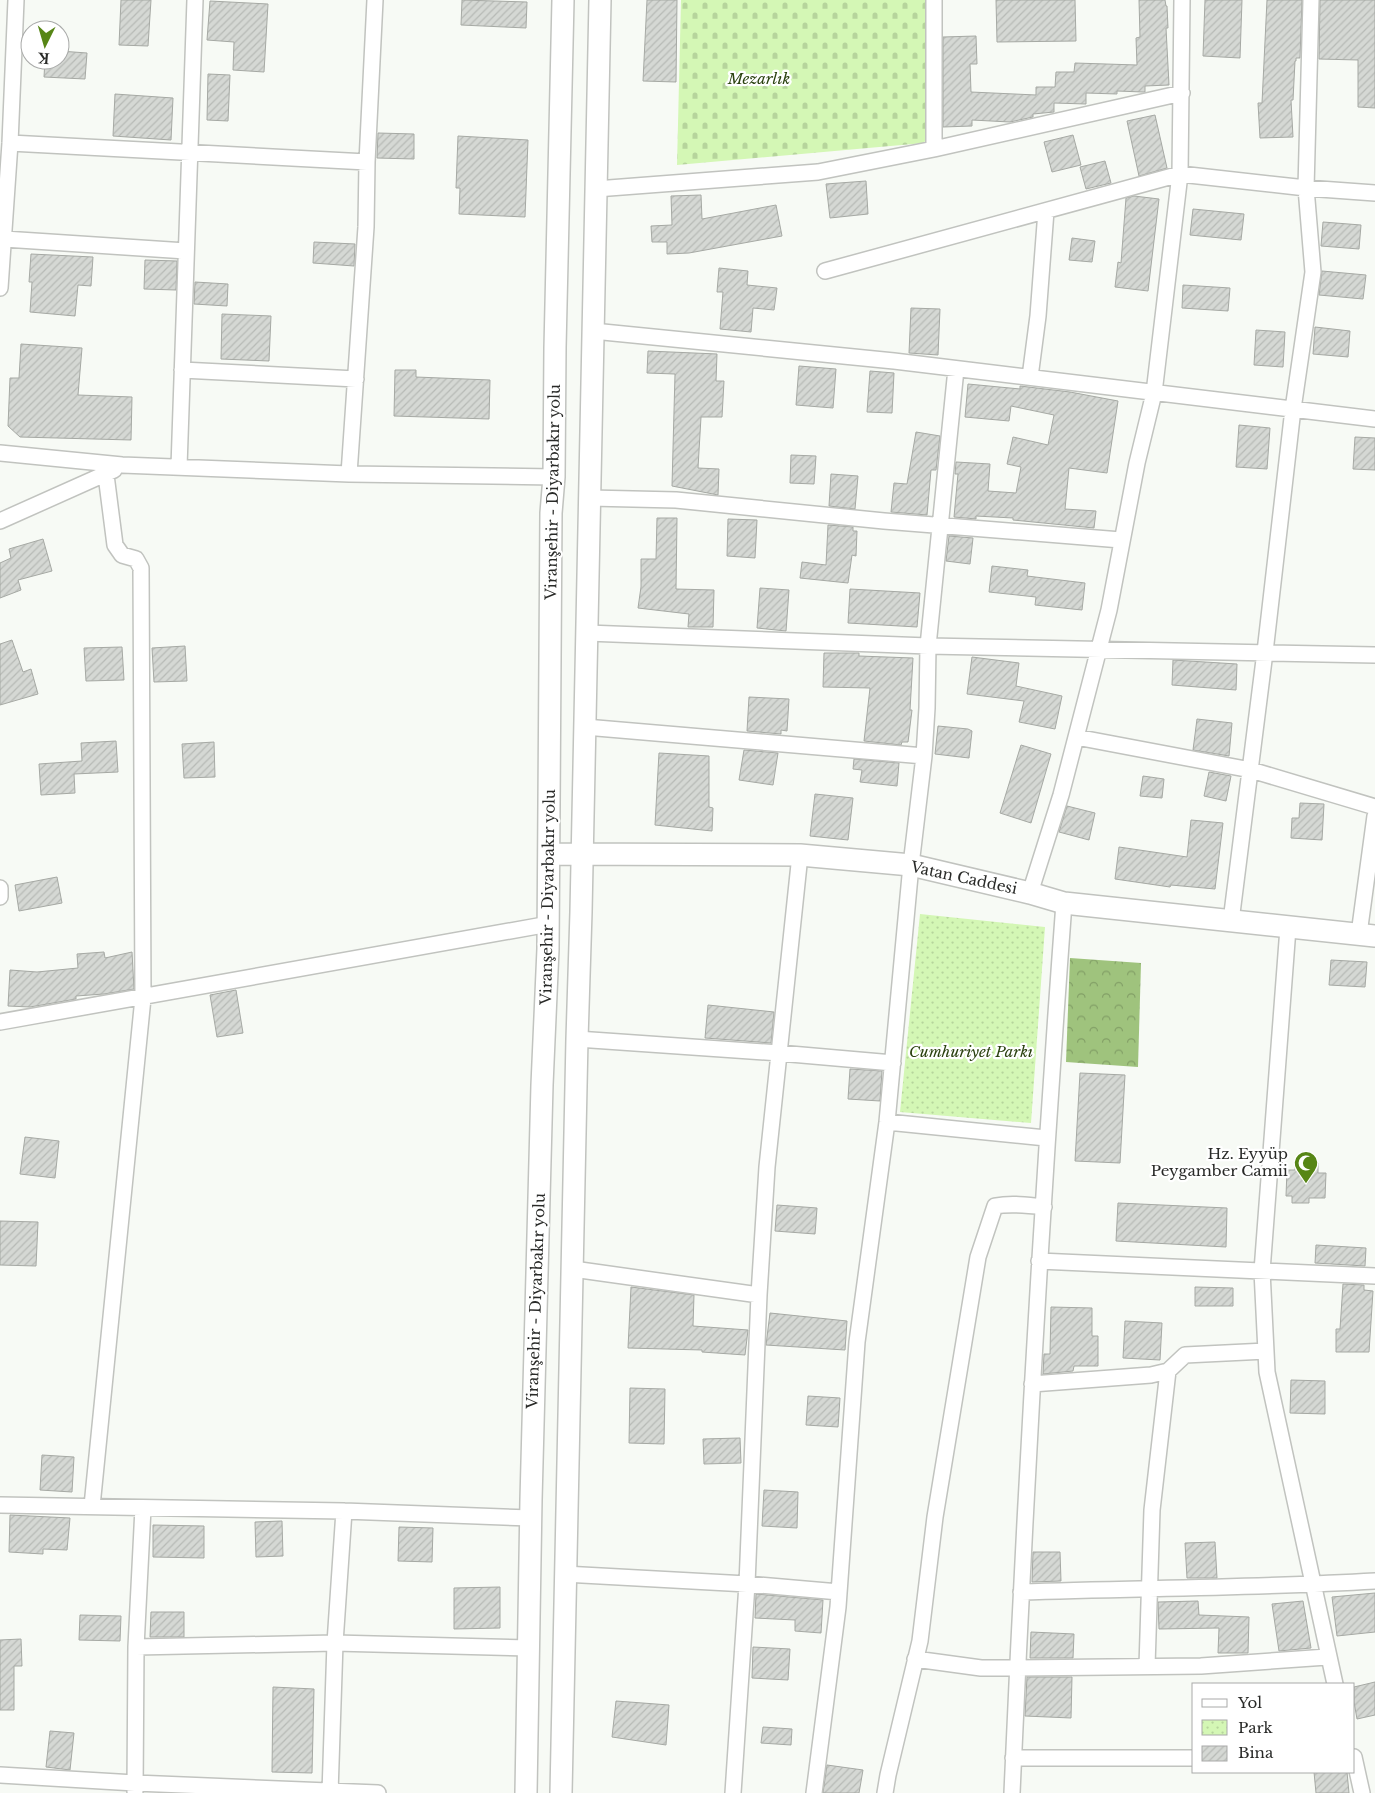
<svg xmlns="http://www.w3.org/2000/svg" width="1375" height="1793" font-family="'Libre Baskerville',serif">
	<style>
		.forest { fill: url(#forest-crowns) }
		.cemetery { fill: url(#cemetery-stones) }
		.park { fill: url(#park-dots) }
		.building { fill: url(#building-hatch); stroke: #a6a9a4 }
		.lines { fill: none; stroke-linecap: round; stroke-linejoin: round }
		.street-casing { stroke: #c1c3bf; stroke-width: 18 }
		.secondary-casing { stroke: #c1c3bf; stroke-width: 24 }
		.street { stroke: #fff; stroke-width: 15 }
		.secondary { stroke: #fff; stroke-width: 21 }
		.labels { text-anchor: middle; stroke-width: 4.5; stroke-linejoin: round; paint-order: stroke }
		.park-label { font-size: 15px; font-style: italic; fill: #2a410f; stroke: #fff }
		.street-label { font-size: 15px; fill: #292a28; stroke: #fff }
		.poi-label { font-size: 15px; fill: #292a28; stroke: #fff; text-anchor: end }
	</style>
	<defs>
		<pattern id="forest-crowns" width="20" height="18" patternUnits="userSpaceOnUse" patternTransform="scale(1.25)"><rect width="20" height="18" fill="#9fc37d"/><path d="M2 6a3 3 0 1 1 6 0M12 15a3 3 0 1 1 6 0" fill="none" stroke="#829f66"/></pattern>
		<pattern id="cemetery-stones" width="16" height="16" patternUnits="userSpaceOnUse" patternTransform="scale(1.25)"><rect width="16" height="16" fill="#d4f7b5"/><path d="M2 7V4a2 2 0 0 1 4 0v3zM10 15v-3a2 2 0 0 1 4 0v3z" fill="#b6d49c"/></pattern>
		<pattern id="park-dots" width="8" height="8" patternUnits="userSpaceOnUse" patternTransform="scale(1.25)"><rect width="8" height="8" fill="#d4f7b5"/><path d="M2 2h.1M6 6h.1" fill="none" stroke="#b6d49c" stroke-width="1.8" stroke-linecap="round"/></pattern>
		<pattern id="building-hatch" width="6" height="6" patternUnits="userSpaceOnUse" patternTransform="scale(1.25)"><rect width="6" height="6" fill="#d5d8d4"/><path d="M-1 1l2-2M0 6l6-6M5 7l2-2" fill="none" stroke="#b7bab6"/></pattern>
	</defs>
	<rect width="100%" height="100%" fill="#f7faf5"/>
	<path class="forest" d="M1070,958L1141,963L1138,1067L1066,1062Z"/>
	<path class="cemetery" d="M681,0H928L927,137L924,143L677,165Z"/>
	<path class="park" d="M920,914L1045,927L1031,1123L900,1112Z"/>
	<path class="building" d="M121,0H151L148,46L119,45Z
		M462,0L527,2L526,28L461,25Z
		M647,0H677L676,82L643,81Z
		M996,0H1075L1076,41L997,42Z
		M1139,0H1165L1166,6H1167L1168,28H1166L1169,85L1145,86V92H1143L1117,91V94L1086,93V104L1054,103V112L1033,114V117L1010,122L972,120V126L943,127V37L976,36L977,64H970L971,92L1036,95V87H1055L1056,72H1074L1075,63L1137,65L1136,38L1140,37Z
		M1205,0H1242L1240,58L1203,56Z
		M1267,0H1302L1300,58H1296V61H1295L1293,100H1291L1293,137L1260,138L1258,103H1262Z
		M1320,0H1375V108L1358,107V60L1319,59Z
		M210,1L268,4L264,72L233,70L234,42L207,40Z
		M60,51L87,53L85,79L44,77L45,60H60Z
		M208,74L230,75L228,121L207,120Z
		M115,94L173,98L171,140L113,136Z
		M1155,115L1167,168L1139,176L1127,121Z
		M378,133L414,134V159L377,158Z
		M1073,135L1081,165L1052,172L1044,142Z
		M458,136L528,140L525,217L459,214L460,188H456Z
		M1105,161L1111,183L1086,189L1080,167Z
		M866,181L868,214L830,218L826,184Z
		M701,195L702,219L776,205L782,236L689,253L667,254V242H652L651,226L672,225L671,196Z
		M1134,196L1159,199L1148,291L1115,287L1118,262L1121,263L1126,198Z
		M1193,209L1244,214L1241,240L1190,235Z
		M1323,222L1361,225L1359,249L1321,246Z
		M1072,238L1095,241L1092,262L1069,260Z
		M314,242L355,244L354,266L313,263Z
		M31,254L93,257L91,286L78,285L75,316L30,312L32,282H29Z
		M145,260L177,261L176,290L144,289Z
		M719,268L748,271L747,285L777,288L774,310L753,308L751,332L720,329L723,292H717Z
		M1322,271L1366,275L1363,299L1319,295Z
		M195,282L228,284L227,306L194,304Z
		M1183,285L1230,288L1228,311L1182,308Z
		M911,308L940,309L938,355L909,353Z
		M222,314L271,316L269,361L221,359Z
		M1315,327L1350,331L1348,357L1313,354Z
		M1256,330L1285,332L1283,367L1254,365Z
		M21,344L82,348L78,395L132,397L131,440L20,437L8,426L10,378H19Z
		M648,351L717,354L716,381H724L722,417H701L698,468L719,469L718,495L672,486L675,374L647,373Z
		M799,366L836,369L833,408L796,405Z
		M395,370H416V377L490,380L489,419L394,416Z
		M870,371L894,373L892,413L867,412Z
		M968,384L1020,389V386L1070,392L1118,401L1107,473L1069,468L1065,509L1096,511L1094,528L1013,520V518L976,516V519L954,517L958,474H955L956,462L990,464L988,491L1016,493L1021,467L1007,464L1013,437L1048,445L1054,415L1011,406L1009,421L965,417Z
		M1239,425L1270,428L1267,469L1236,467Z
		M916,432L940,436L936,470H931L927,515L891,512L894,483L907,484Z
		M1355,437L1375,438V470L1353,469Z
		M791,455L816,456L814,484L790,483Z
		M831,474L858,476L855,509L829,506Z
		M657,518H677L676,589L714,590L713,627H688L689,614L638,608L641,587V559H656Z
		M728,519L757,520L755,558L727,556Z
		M828,525L853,527V531H857L856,556L852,555L848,583L800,578L802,562L826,565Z
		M949,536L973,538L970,564L946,561Z
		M43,539L52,571L18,580L21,590L0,598V563L11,558L9,549Z
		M992,566L1028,570L1027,576L1085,583L1082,610L1035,605L1036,597L989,592Z
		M760,588L789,590L786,631L757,628Z
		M850,589L920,593L917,627L848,623Z
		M12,640L23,672L31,669L38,694L0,705V644Z
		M185,646L187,681L154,682L152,648Z
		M122,647L124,680L86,681L84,648Z
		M824,653H859V656L913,658L910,710H912L908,742H902L901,745L864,741L870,688L823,687Z
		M972,657L1019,663L1016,686L1062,696L1055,729L1019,722L1024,701L967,694Z
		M1173,660L1237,664L1236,690L1172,685Z
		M749,697L789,699L787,731L781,730V734L747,731Z
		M1197,719L1232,723L1229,756L1193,750Z
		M938,726L968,729L972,731L969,758L935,754Z
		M116,741L118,772L74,774L75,793L41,795L39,764L82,761L81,743Z
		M214,742L215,777L184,778L182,744Z
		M1021,745L1051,754L1031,823L1000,813Z
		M744,750L778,753L773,785L739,780Z
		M659,753L709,756V807L713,808L712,831L655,825Z
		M854,759L899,763L897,786L860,782L862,770L853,769Z
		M1209,772L1231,776L1226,801L1204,796Z
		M1143,776L1164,779L1162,798L1140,796Z
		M815,794L853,798L848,840L810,836Z
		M1300,803L1324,804L1322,840L1291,838L1292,818H1299Z
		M1067,806L1095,813L1089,840L1059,832Z
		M1191,820L1223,823L1215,889L1171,885L1170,887L1115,879L1119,847L1187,857Z
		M57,877L62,903L19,911L15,885Z
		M104,952L105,958L132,952L134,989L104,994L76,996V999L30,1007L8,1006L10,970L37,972L78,968L77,954Z
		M1331,960L1367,962L1365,987L1329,985Z
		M236,990L243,1033L217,1037L210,995Z
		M708,1005L774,1012L771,1043L705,1038Z
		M850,1069L882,1071L880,1101L848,1099Z
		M1080,1073L1125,1075L1120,1163L1075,1161Z
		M25,1137L59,1141L55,1178L20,1174Z
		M1295,1163H1318V1173H1326L1325,1198H1309V1203H1292V1196H1286L1287,1170H1295Z
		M1118,1203L1227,1208L1226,1247L1116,1241Z
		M777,1205L817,1208L815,1234L775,1231Z
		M0,1221L38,1222L36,1266L0,1265Z
		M1316,1245L1366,1248L1365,1266L1315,1263Z
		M1343,1284L1364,1285V1290L1373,1291L1369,1352H1336V1329H1340Z
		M631,1287L694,1295L693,1326L748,1330L745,1355L702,1352V1350L628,1348Z
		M1195,1287L1233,1288V1306H1195Z
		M1051,1307L1092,1308V1336H1098V1366H1074L1073,1371L1043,1374L1044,1354H1050Z
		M770,1313L847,1321L845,1350L766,1345Z
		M1125,1321L1162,1323L1160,1360L1123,1358Z
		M1291,1380L1325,1381V1414L1290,1413Z
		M630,1388L665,1389L664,1444L629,1443Z
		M808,1396L840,1398L838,1427L806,1425Z
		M740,1438L741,1463L704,1464L703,1439Z
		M42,1455L74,1457L72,1492L40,1490Z
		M764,1490L798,1492L797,1528L762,1526Z
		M10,1515L70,1518L67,1550L43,1549V1554L9,1552Z
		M282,1521L283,1556L256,1557L255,1522Z
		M153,1525L204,1526V1558L153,1557Z
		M399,1527L433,1528L432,1562L398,1561Z
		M1215,1542L1217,1578H1187L1185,1543Z
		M1033,1552H1060L1061,1581L1032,1582Z
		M500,1587V1628L454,1629V1588Z
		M1375,1593V1632L1337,1636L1332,1597Z
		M756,1594L823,1600L821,1633L795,1631V1620L755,1618Z
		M1198,1601L1199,1615L1249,1617L1248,1653H1218L1219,1628L1159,1629L1158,1602Z
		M1303,1601L1311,1648L1279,1651L1272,1604Z
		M151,1612H184V1637H150Z
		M80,1615L121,1616L120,1641L79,1640Z
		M1031,1632L1074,1634L1073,1658H1030Z
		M21,1639L22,1666H14V1710H0V1640Z
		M753,1647L790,1649L788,1680L752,1678Z
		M1027,1677H1072L1071,1718L1025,1716Z
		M1375,1682V1715L1357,1719L1354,1702V1687Z
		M273,1687L314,1689L312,1773L272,1772Z
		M616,1701L669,1705L666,1745L612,1737Z
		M763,1727L792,1729L791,1745L761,1743Z
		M50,1731L74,1733L70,1770L46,1767Z
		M827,1765L863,1770L859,1793H823Z
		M1314,1772H1347L1349,1793H1316Z"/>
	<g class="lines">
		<g class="street-casing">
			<path id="street" d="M934,0V149
				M10,143L367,162
				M596,189L818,172L934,149L1182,93
				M4,239L186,251
				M825,271L1180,174L1306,188L1375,193
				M0,288L10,143L16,0
				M593,331L894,361L1375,419
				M182,370L356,379
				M1030,377L1038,316L1046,211
				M0,453L122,465L349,474L554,477
				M179,467L195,0
				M349,474L366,227L367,162L375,0
				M590,498L676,500L884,521L1121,540
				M0,521L114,470
				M587,633L928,646L1375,655
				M585,727L924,756
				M1076,737L1251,770L1375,807
				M0,888V897
				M1030,893L1061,795L1109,610L1137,463L1154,393L1180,174L1182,0
				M1231,921L1265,652L1293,409L1313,272L1306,188L1311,0
				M1288,928L1262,1271L1267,1372L1335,1684
				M1359,934L1375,816
				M0,1022L549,924
				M577,1039L779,1053L893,1063
				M887,1122L1046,1138
				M1039,1261L1375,1276
				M573,1269L759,1295
				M1032,1384L1151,1375L1168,1371L1185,1355L1266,1351
				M0,1505L344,1511L531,1518
				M92,1506L143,998L141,568L136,559L122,555L115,545L106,475
				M564,1574L747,1584L839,1592
				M1021,1592C1139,1588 1257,1588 1375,1581
				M136,1647L335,1643L529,1648
				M915,1659L981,1668H1017L1201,1666L1327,1657
				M1147,1666L1152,1510L1168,1371
				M1354,1757L1362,1793
				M1013,1758H1194
				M0,1775L135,1783L378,1793
				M135,1791L136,1647L143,1508
				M330,1793L335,1643L344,1511
				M733,1793L747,1584L759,1295L767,1167L800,855
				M814,1793L838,1607L857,1342L887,1122L911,865L924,756L927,708L928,646L956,369
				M885,1793L888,1775L920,1641L935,1517L978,1257L995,1206C1011,1203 1028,1205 1044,1207
				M1012,1793C1025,1496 1042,1199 1064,903"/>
		</g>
		<g class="secondary-casing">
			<path id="secondary" d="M549,854L800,855L911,865L1030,893L1064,903L1375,936
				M526,1793L531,1500L542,1085L548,949L551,513L554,477L555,348L563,0
				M561,1793L577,1039L581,912L600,0"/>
		</g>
		<use href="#street" class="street"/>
		<use href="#secondary" class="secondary"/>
	</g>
	<defs>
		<g id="mosque-pin" transform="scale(1.25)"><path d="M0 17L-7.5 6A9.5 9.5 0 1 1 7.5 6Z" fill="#578616" stroke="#fff"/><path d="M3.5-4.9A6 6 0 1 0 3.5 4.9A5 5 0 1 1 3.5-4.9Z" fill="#fff"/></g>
	</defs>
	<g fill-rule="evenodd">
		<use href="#mosque-pin" x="1306" y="1163"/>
	</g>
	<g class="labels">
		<g class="park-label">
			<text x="759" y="84">Mezarlık</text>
			<text x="971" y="1057">Cumhuriyet Parkı</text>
		</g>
		<g class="street-label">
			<text transform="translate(553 492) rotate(-89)" y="5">Viranşehir - Diyarbakır yolu</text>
			<text transform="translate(964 878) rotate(12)" y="5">Vatan Caddesi</text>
			<text transform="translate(548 897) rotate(-89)" y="5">Viranşehir - Diyarbakır yolu</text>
			<text transform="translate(536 1301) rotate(-88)" y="5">Viranşehir - Diyarbakır yolu</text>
		</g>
		<g class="poi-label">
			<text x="1288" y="1159">Hz. Eyyüp<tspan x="1288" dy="17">Peygamber Camii</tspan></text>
		</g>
	</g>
	<rect x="1192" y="1683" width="162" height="90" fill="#ffffff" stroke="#a9aaa9"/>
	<rect x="1202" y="1699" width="25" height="8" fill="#ffffff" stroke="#a9aaa9"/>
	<text x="1238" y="1708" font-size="15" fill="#292a28">Yol</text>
	<rect x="1202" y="1720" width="25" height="15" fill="url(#park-dots)" stroke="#a9aaa9"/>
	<text x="1238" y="1733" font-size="15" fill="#292a28">Park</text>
	<rect x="1202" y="1746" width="25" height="15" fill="url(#building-hatch)" stroke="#a9aaa9"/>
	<text x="1238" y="1758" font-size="15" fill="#292a28">Bina</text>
	<g transform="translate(45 45) rotate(185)"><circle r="24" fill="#ffffff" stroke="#a9aaa9"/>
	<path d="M0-4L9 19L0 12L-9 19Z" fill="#578616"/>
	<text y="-8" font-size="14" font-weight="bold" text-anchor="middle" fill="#292a28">K</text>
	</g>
</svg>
